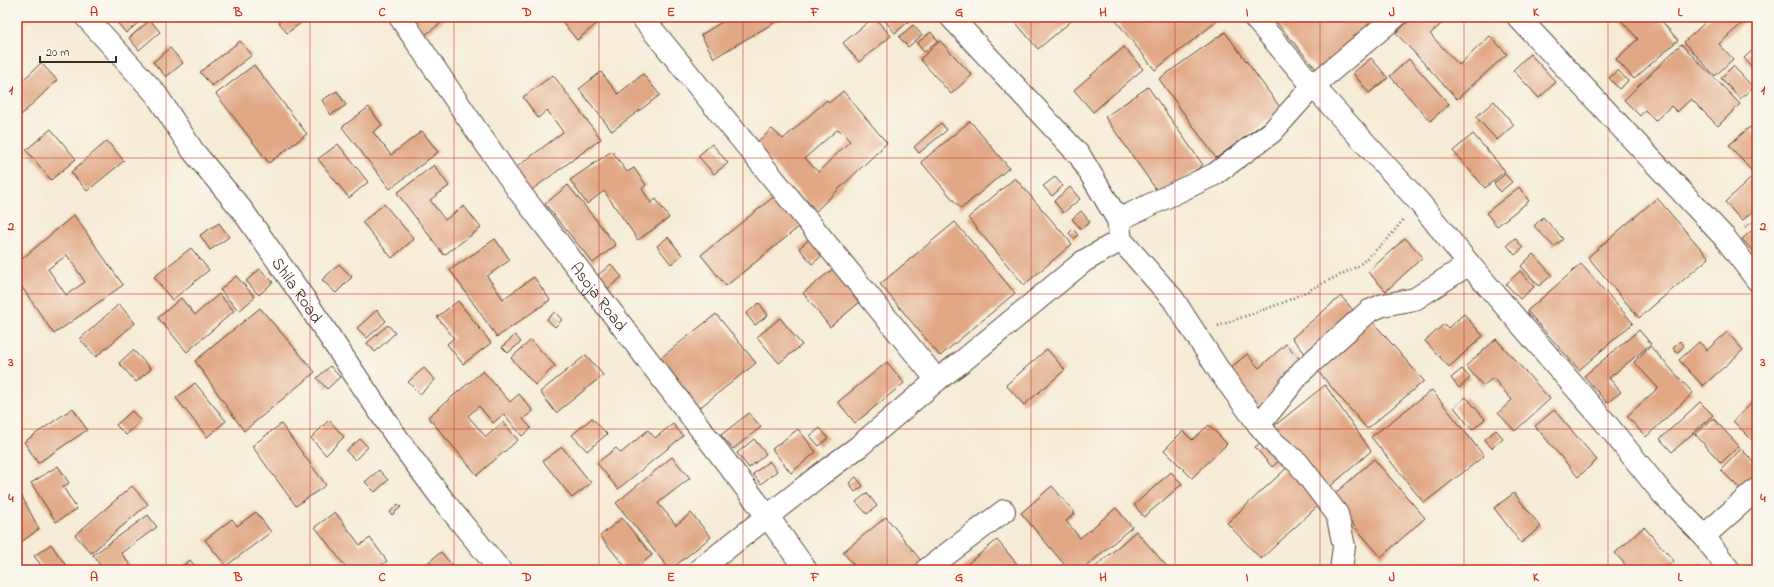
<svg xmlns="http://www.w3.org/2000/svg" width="1774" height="587" font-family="'Indie Flower',sans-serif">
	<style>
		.building { fill: #e1a886; fill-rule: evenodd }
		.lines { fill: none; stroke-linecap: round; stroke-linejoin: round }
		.street-casing { stroke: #57473a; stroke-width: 24 }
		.path { stroke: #57473a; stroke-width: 2.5; stroke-dasharray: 1 3; stroke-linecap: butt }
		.street { stroke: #fff; stroke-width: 22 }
		.grid { fill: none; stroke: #c8321e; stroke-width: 1; stroke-opacity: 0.55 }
		.labels { text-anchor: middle; stroke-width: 3; stroke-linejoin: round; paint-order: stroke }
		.street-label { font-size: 17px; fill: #3b2a1e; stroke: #fbf7ec }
		.neatline { fill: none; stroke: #c8321e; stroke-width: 1.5 }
		.grid-label { font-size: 13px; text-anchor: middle; font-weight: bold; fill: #c8321e }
	</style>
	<rect width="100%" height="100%" fill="#fbf7ec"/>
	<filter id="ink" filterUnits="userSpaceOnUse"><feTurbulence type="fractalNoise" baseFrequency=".025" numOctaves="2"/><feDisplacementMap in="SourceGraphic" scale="8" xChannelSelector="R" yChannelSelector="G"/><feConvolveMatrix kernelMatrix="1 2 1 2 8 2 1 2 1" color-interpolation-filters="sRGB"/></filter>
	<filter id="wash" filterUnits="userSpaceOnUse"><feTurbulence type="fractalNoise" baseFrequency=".012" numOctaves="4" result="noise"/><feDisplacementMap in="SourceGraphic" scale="16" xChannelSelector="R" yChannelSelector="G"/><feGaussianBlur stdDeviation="0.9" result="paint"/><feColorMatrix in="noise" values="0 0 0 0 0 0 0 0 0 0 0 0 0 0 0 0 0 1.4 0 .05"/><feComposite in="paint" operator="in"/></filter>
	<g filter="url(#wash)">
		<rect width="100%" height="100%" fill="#f5ebd6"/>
		<g id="blocks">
			<path class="building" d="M120,17H142L143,19L126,33L116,21Z
				M275,17H309L287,33Z
				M412,17H449L425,35Z
				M562,17H605L577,40L560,19Z
				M730,17H784L714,58L701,35Z
				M874,17L891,36L859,62L843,43Z
				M882,17H914L895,33Z
				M1011,17H1076L1038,49Z
				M1113,17H1212L1216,22L1155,70Z
				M1272,17H1373L1376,20L1317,70Z
				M1413,17H1449L1430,34L1459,65L1490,36L1507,54L1457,99L1396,33Z
				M1618,17H1658L1678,40L1634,79L1616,59L1638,39Z
				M1711,17L1748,18L1719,44L1733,59L1715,76L1684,42Z
				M150,20L160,32L139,50L129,38Z
				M913,25L922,35L908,47L899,37Z
				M931,32L938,41L924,52L917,43Z
				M1225,32L1282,110L1216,158L1159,79Z
				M240,41L252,55L212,86L200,72Z
				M940,41L972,75L951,94L920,59Z
				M1681,44L1740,104L1718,126L1691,99L1677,112L1671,106L1655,121L1645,110L1640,116L1624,100Z
				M1757,46V73L1744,58Z
				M1124,47L1143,69L1093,112L1074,90Z
				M170,48L183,63L166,77L153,62Z
				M1530,54L1556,82L1539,98L1513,70Z
				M1371,58L1388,78L1369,93L1353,73Z
				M1409,59L1449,104L1430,121L1390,76Z
				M41,63L57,80L17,119V86Z
				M254,65L307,134L269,163L216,94Z
				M1733,66L1753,87L1740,99L1721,78Z
				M1618,70L1628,81L1619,89L1609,78Z
				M601,72L618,94L643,74L660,95L612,131L579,89Z
				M553,75L601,139L529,192L513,170L563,132L547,110L538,118L523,97Z
				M1148,87L1203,165L1160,195L1105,117Z
				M337,91L346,105L331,115L322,100Z
				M843,91L887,143L816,211L755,144L772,129L783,139L827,100L829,103ZM838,129L850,141L818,172L805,158Z
				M1494,101L1514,125L1497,140L1476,117Z
				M369,107L382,125L373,132L391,155L422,131L438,152L390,189L342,127Z
				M970,121L1009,168L961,209L921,162Z
				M941,123L947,130L919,153L914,147Z
				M1750,127L1757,136V207L1742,221L1725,202L1755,175L1729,145Z
				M51,129L76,159L51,180L26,150Z
				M1473,134L1505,171L1485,188L1453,151Z
				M107,141L124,161L87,191L71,172Z
				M338,144L368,182L349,198L318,159Z
				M712,144L728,163L714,174L698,156Z
				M612,151L627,172L634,168L646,185L642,189L651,203L656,199L669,218L638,240L604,191L587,204L570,180Z
				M434,165L449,186L430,200L445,220L464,206L481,228L444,255L397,193Z
				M1505,174L1512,182L1500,192L1494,183Z
				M1055,177L1063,186L1052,196L1043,186Z
				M1015,178L1072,244L1024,285L968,218Z
				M568,185L616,245L593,263L545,204Z
				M1070,187L1080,199L1063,213L1054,201Z
				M1519,187L1529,201L1497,226L1486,213Z
				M776,195L800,226L726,286L701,255Z
				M1657,198L1709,258L1639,318L1588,257Z
				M384,204L414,239L392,258L362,222Z
				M1081,211L1090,222L1081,229L1072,219Z
				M74,215L123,285L54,334L17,280V263ZM67,255L85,282L66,295L48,269Z
				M1543,217L1563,239L1554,247L1534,226Z
				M955,222L1015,293L940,356L880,284Z
				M219,223L229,237L210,250L200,235Z
				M1757,226V251L1755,253L1742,239Z
				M1073,229L1078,235L1074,239L1069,233Z
				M668,237L682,255L671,264L657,246Z
				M1405,238L1423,257L1386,291L1368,272Z
				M1515,238L1523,248L1515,255L1507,245Z
				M495,239L510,260L487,276L503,299L534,277L550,300L497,337L450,270Z
				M810,239L823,255L812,264L799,248Z
				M191,248L209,270L172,300L154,277Z
				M1533,254L1552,275L1539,286L1521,266Z
				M339,264L352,277L336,293L322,280Z
				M611,264L622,277L607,289L597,276Z
				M1581,264L1633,323L1579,370L1527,311Z
				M260,269L273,282L259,295L246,281Z
				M833,269L860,302L830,327L803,293Z
				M1520,271L1534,287L1520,299L1506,284Z
				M236,276L255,297L239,311L220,290Z
				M219,294L234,311L187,352L158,318L181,298L195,315Z
				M1341,296L1358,316L1309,358L1292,338Z
				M458,301L491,343L463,364L447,344L454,338L437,317Z
				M759,303L768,315L755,325L746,314Z
				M119,304L135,323L96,357L80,339Z
				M260,308L315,372L244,431L195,361Z
				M377,310L386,321L367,338L357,328Z
				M555,312L562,320L555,327L547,319Z
				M716,314L756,363L698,409L658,360Z
				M1464,314L1483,336L1449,367L1425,341L1444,324L1448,328Z
				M780,318L802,345L779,363L757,337Z
				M1372,321L1424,381L1367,429L1316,369Z
				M388,325L395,333L375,352L367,343Z
				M1639,330L1651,344L1609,378L1621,392L1607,403L1584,376Z
				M1727,332L1743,350L1703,386L1679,360L1699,342L1707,350Z
				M515,335L521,342L508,353L502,347Z
				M1496,339L1550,399L1515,431L1498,413L1512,400L1493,378L1483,386L1466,366Z
				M531,340L555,366L535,385L511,358Z
				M1680,341L1684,346L1677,353L1673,348Z
				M1286,344L1305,365L1258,407L1227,371L1247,354L1259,368Z
				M1650,346L1693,393L1646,437L1627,416L1658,388L1634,362Z
				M1047,349L1065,370L1024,405L1006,385Z
				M133,350L151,369L136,382L119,363Z
				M586,355L603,375L556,413L540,392Z
				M887,362L904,383L855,423L838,402Z
				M330,366L340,377L327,389L317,378Z
				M424,368L435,380L420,394L408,382Z
				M1462,369L1470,378L1459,388L1451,378Z
				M483,371L510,402L519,394L533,411L523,419L531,428L522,436L504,414L493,423L479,406L468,416L486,437L503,422L518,440L477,475L428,417Z
				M195,383L226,421L207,437L176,398Z
				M1325,385L1371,451L1325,491L1273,427Z
				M1432,390L1484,456L1424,503L1371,437Z
				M1466,397L1485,419L1472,430L1454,407Z
				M1754,401L1757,405V445L1733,421Z
				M1700,402L1713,415L1672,452L1660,439Z
				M73,408L87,430L38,463L24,442Z
				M1554,410L1597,460L1578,477L1535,426Z
				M132,411L141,421L126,435L116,425Z
				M749,413L761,427L733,449L721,435Z
				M592,418L607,434L587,451L572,435Z
				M1713,418L1739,446L1721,463L1695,434Z
				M329,420L344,437L326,455L311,438Z
				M281,424L326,485L296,506L252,446Z
				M673,424L683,436L618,489L597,463L616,448L621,453L648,430L655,438Z
				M1209,425L1227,444L1192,478L1164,450L1183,431L1192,440Z
				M820,428L828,438L819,446L810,436Z
				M798,429L816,452L791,473L772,449Z
				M1496,430L1503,438L1492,448L1484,440Z
				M360,439L368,447L355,460L346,451Z
				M754,439L766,454L749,468L737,453Z
				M1263,441L1280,460L1272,467L1255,447Z
				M562,447L591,483L572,498L543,461Z
				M1741,449L1757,465V478L1743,492L1721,470Z
				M672,457L690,478L658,503L676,525L691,513L711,537L670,570L616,503Z
				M1374,459L1425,518L1381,557L1330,498Z
				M769,461L777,471L761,484L753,474Z
				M1292,463L1325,499L1261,559L1227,523Z
				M58,466L69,483L63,487L77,509L56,522L31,483Z
				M379,470L388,480L375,492L365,482Z
				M1171,472L1182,484L1144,517L1134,505Z
				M856,477L863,486L855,492L849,483Z
				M132,486L148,504L91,553L75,535Z
				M1052,486L1075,513L1066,521L1080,538L1116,508L1132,527L1082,570H1069L1021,513Z
				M17,487L39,529L17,545Z
				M867,493L877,506L867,514L856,502Z
				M1514,493L1541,527L1521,543L1494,508Z
				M398,504L401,507L392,515L390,512Z
				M256,512L271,532L226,566L205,540L232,519L237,526Z
				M335,512L360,545L370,538L387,561L375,570H348L315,527Z
				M148,515L157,527L121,553L134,570H104L93,555Z
				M886,517L923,563L913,570H858L843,552Z
				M622,518L652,555L634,570H628L600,536Z
				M1644,527L1674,561L1663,570H1630L1615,553Z
				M1136,531L1170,570H1092Z
				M997,540L1022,570H960Z
				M51,544L69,570H45L34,556Z
				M441,552L456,570H427L424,566Z
				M190,560L198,570H178Z"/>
		</g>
	</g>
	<g filter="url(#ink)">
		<use href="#blocks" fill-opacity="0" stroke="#57473a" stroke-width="1"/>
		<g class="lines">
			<g class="street-casing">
				<g id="street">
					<path id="s1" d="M86,17L156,94L193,151L242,210L305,300L402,445L446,504L500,570"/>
					<path id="s2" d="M400,17L466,115L518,190L768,517L806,570"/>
					<path d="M642,17L937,380"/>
					<path d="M951,17L1080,156L1118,220L1121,240L1173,299L1220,372L1259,425L1274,443L1298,463L1337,514L1344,546L1341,570"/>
					<path d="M1254,17L1313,86L1419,202L1469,264L1604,421L1662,493L1704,536L1729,570"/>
					<path d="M1518,17L1725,238L1757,280"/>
					<path d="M1118,220L1215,174L1272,132L1313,86L1395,17"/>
					<path d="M1259,425L1302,371L1369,311L1383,305L1415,299L1469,264"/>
					<path d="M1704,536L1757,489"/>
					<path d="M699,570L820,475L858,447L937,380L964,360L1084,261L1121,240"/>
					<path d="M926,570L1004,511"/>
				</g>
			</g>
			<path class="path" d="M1745,227L1757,220
				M1218,326L1285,302L1358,266L1387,240L1403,220
				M1693,570L1698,567"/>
			<use href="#street" class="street"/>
		</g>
	</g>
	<path class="grid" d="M166,17V570M310,17V570M454,17V570M599,17V570M743,17V570M887,17V570M1031,17V570M1175,17V570M1320,17V570M1464,17V570M1608,17V570M17,158H1757M17,294H1757M17,429H1757"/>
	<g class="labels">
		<g class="street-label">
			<text dy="6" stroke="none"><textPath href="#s1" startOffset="346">Shila Road</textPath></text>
			<text dy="6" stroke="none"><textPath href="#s2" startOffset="343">Asoja Road</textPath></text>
		</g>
	</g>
	<rect width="1774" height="587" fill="none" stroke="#fbf7ec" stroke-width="44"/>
	<path d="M40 56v6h76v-6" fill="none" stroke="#3b2a1e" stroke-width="2"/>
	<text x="46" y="56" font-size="12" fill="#3b2a1e" stroke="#fbf7ec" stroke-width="3" paint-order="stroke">20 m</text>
	<rect x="22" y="22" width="1730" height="543" class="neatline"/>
	<g class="grid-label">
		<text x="94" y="16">A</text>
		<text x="238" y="16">B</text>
		<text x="382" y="16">C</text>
		<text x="527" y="16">D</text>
		<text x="671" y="16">E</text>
		<text x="815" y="16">F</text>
		<text x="959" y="16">G</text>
		<text x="1103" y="16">H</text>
		<text x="1247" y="16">I</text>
		<text x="1392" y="16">J</text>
		<text x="1536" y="16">K</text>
		<text x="1680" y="16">L</text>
		<text x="11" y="94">1</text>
		<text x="1763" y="94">1</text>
		<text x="11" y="230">2</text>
		<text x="1763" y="230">2</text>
		<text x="11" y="366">3</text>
		<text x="1763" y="366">3</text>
		<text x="11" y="502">4</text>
		<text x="1763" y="502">4</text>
		<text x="94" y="581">A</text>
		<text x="238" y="581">B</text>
		<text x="382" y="581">C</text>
		<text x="527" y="581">D</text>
		<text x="671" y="581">E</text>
		<text x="815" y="581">F</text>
		<text x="959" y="581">G</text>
		<text x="1103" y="581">H</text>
		<text x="1247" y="581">I</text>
		<text x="1392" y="581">J</text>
		<text x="1536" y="581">K</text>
		<text x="1680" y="581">L</text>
	</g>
</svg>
